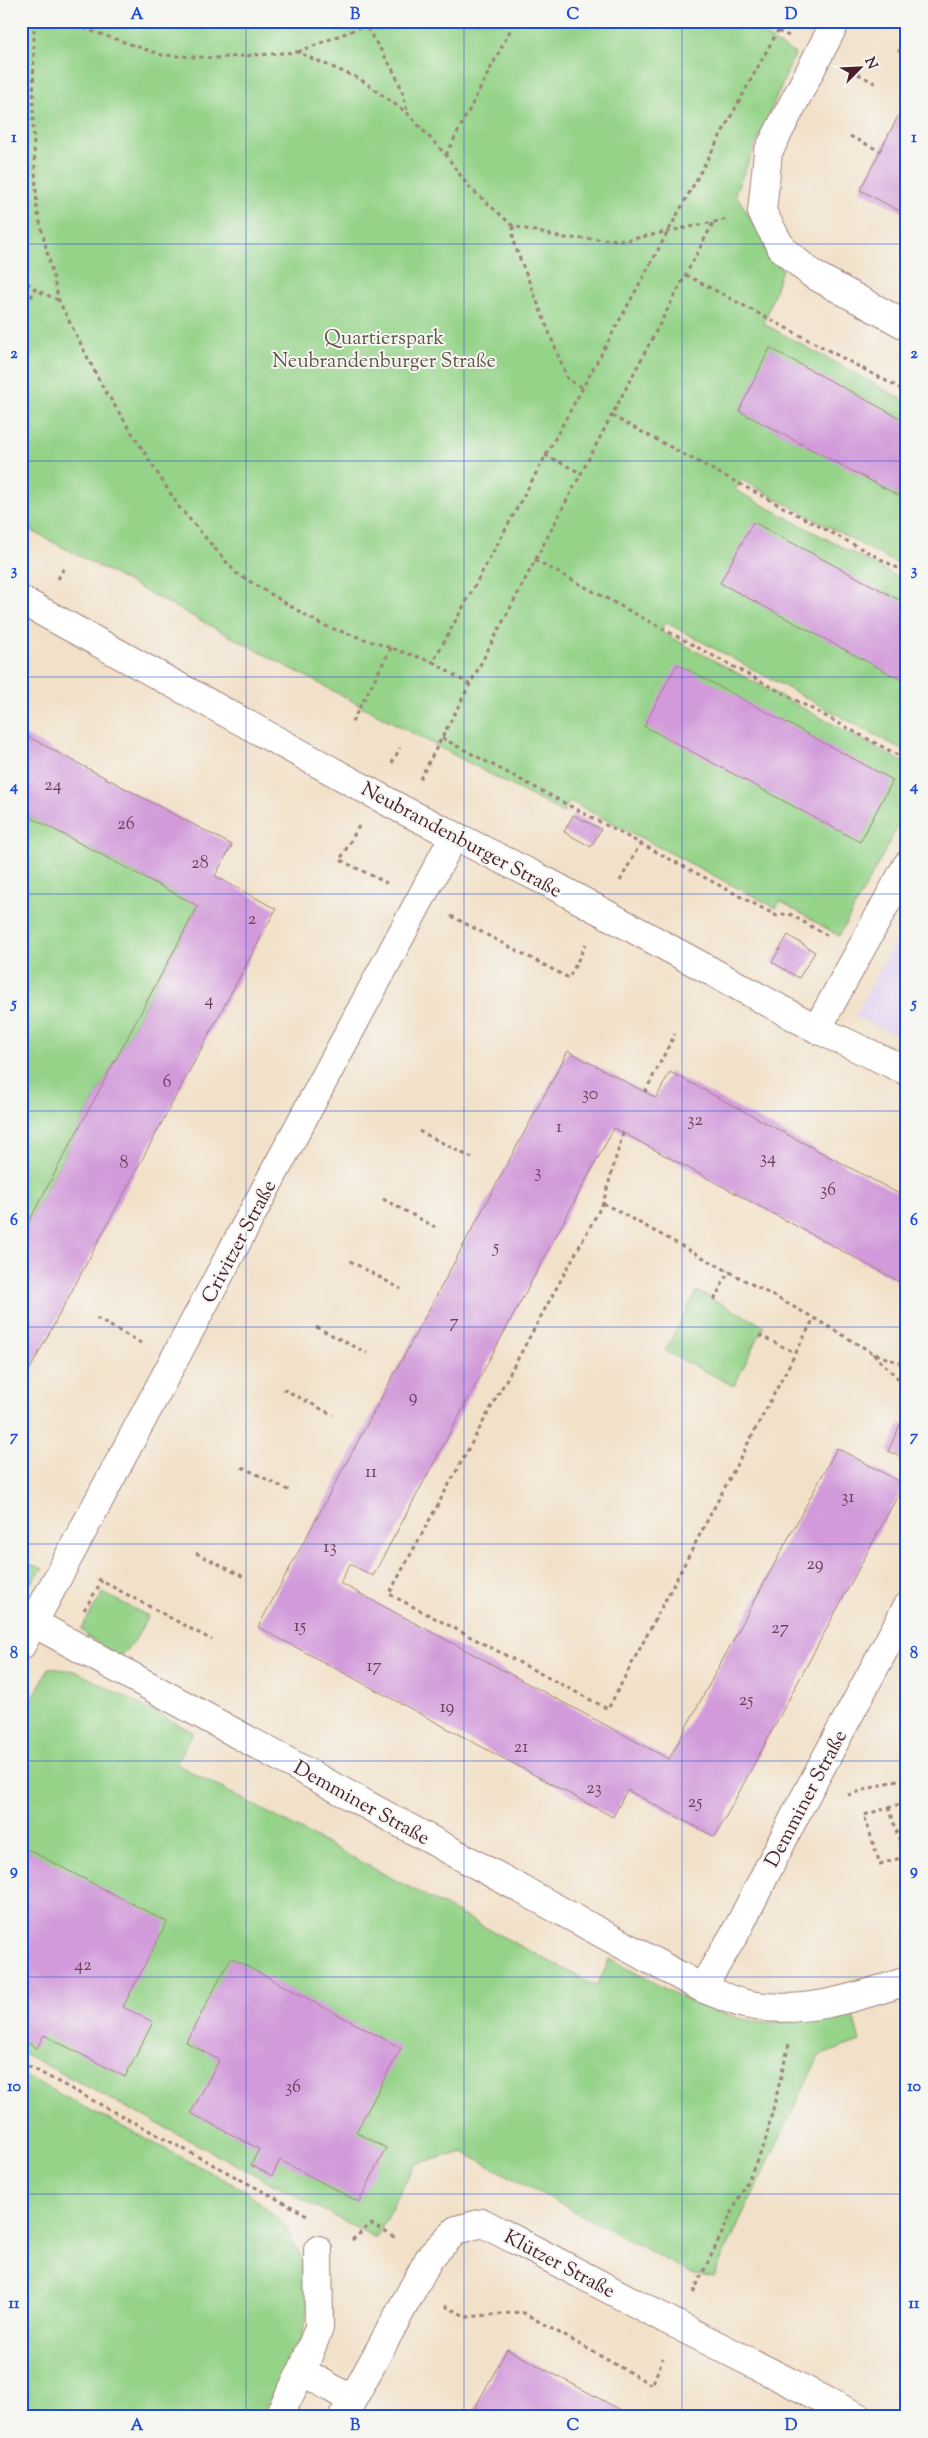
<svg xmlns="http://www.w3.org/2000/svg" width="928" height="2438" font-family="'Sorts Mill Goudy',serif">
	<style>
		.built { fill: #e3d3f2 }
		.green { fill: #94d388; stroke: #6f795a }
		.building { fill: #d29ada }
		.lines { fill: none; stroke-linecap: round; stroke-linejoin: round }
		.minor-casing { stroke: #9e807a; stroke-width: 30 }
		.path { stroke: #9e807a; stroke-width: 3; stroke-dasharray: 4 4; stroke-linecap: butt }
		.minor { stroke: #fff; stroke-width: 28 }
		.grid { fill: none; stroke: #1d4ed8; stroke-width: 1; stroke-opacity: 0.55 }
		.labels { text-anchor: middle; stroke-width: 4; stroke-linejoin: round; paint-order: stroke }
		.number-label { font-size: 18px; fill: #6c3e57 }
		.park-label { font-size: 20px; fill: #605547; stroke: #f6f6f2 }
		.street-label { font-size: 20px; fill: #4a1f2b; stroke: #f6f6f2 }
		.neatline { fill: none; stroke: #1d4ed8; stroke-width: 2 }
		.grid-label { font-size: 16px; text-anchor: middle; font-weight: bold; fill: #1d4ed8 }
	</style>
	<rect width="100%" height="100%" fill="#f6f6f2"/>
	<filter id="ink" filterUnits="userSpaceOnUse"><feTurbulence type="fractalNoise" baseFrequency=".02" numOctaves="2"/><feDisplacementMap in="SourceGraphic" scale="10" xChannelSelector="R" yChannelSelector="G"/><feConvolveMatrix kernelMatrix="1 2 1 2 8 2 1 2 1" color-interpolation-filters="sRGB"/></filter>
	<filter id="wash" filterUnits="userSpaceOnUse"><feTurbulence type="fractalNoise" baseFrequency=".0096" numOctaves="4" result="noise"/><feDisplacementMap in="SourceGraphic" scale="20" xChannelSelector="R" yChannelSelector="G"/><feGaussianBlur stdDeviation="1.12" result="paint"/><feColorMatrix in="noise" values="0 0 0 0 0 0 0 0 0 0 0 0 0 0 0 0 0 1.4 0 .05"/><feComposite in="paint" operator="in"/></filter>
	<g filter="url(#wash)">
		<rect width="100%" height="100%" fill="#f2e1c9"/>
		<path class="built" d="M907,918V1039L855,1017Z"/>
		<path class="green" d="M21,21H741L795,54L735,193L782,269L764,324L907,402V569L742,480L735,490L907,582V752L665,622L661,632L907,764V810L839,936L780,901L776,908L570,801L563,813L21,525Z
			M21,812L198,906L21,1236Z
			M697,1291L764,1326L734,1386L665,1351Z
			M21,1562L43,1568L32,1582L21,1584Z
			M103,1593L148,1616L134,1642L120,1656L88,1637L81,1629Z
			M49,1668L75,1671L193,1732L176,1764L596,1986L610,1959C664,1987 717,2024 780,2022C803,2022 828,2013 851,2009L860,2041L819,2056L713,2277L694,2275L463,2152L415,2164L376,2238L21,2052V1720Z
			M21,2074L248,2192L285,2226L301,2257L308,2283V2311L300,2344L261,2417H21Z"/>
		<g id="blocks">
			<path class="building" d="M907,99V215L860,190Z
				M770,348L907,422V500L739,411Z
				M753,522L907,604V683L720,583Z
				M677,664L893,780L860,842L644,726Z
				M21,733L232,845L215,876L276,909L21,1386V1236L198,906L21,812Z
				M573,815L601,829L591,847L564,832Z
				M788,935L815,952L799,978L772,962Z
				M568,1051L656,1098L670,1072L907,1198V1268L900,1282L614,1128L373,1576L350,1564L340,1583L669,1759L837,1448L904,1484L715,1837L627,1790L613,1817L258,1627Z
				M901,1423L907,1426V1460L888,1451Z
				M21,1846L167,1922L123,2007L153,2022L125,2077L44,2035L37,2048L21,2039L24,2023L21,2022Z
				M231,1958L401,2048L356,2132L386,2148L359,2202L280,2160L272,2176L251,2165L259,2149L191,2113L219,2060L186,2042Z
				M507,2349L634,2417H470Z"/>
		</g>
	</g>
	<g filter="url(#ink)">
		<use href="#blocks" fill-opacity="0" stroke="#9e807a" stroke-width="1"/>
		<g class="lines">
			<g class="minor-casing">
				<path id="minor" d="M836,21L768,152L762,212L782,249L812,274L907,326
					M21,600L403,810L551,884L817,1029L907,1071
					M817,1029L907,865
					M21,1616L702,1988C716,1993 731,2001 745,2004C800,2016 855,1998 907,1981
					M21,1646L454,836
					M702,1988L738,1928L798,1810L907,1607
					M318,2250L319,2328L302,2371L352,2400
					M278,2417L302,2371
					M343,2417L430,2257L456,2230L483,2223L677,2325L858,2417"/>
			</g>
			<path class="path" d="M34,21L33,126L37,210L59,301L101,384L179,507L236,573L322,625L433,662
				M70,21L74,25L162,55L215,58L297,52L360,79L407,113L446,155L468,186L513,226L564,238L627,240L728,219
				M363,21C381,54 402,74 407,113
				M778,31L789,36
				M898,50L907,55
				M298,52L376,21
				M851,70L878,85
				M21,87L33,76
				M850,136L880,151
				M446,155L515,21
				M513,226V241L568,380L582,387
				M686,275L907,392
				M21,277L36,290L58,300
				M21,310L36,290
				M612,416L907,573
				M545,455L581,473
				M535,560L907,760
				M58,579L65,566
				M470,685L433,662L783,21
				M352,722L391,648
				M442,738L777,916L788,913L828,936
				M392,763L400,748
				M420,779L713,223
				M359,826L340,860L387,883
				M620,881L640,844
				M451,916L569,978L586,944
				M645,1092L675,1034
				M419,1131L472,1158
				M623,1133L603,1203L389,1594L608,1709L814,1318
				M383,1199L435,1227
				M603,1203L814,1318L871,1352L907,1366
				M350,1261L401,1289
				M714,1300L729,1271
				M96,1318L141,1343
				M316,1327L367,1353
				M759,1335L796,1353
				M873,1354L907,1387
				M283,1389L333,1415
				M242,1467L292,1492
				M196,1553L246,1578
				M98,1579L212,1640
				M84,1610L102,1581
				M907,1749L901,1761L907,1779
				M848,1795L907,1777
				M907,1802L864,1815L880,1864L907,1856
				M889,1807L904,1856
				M21,2062L307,2215
				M352,2240L371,2224L398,2239
				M693,2293L764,2146L789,2044
				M445,2306L467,2317L522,2312L652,2385L663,2358"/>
			<use href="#minor" class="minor"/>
		</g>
	</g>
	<path class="grid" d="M246,21V2417M464,21V2417M682,21V2417M21,244H907M21,461H907M21,677H907M21,894H907M21,1111H907M21,1327H907M21,1544H907M21,1761H907M21,1977H907M21,2194H907"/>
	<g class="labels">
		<g class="number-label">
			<text x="53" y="790">24</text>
			<text x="126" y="829">26</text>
			<text x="200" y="868">28</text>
			<text x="252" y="924">2</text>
			<text x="209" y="1005">4</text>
			<text x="167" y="1087">6</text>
			<text x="590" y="1099">30</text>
			<text x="695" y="1125">32</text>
			<text x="559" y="1132">1</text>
			<text x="768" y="1163">34</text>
			<text x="124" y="1168">8</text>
			<text x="538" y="1177">3</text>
			<text x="828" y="1195">36</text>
			<text x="496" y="1252">5</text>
			<text x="454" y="1327">7</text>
			<text x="413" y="1402">9</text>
			<text x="371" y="1477">11</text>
			<text x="848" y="1502">31</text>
			<text x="330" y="1552">13</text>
			<text x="815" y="1569">29</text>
			<text x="300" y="1631">15</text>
			<text x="780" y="1633">27</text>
			<text x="374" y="1671">17</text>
			<text x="746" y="1705">25</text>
			<text x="447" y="1712">19</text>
			<text x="521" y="1752">21</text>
			<text x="594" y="1793">23</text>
			<text x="695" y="1807">25</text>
			<text x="83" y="1970">42</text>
			<text x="293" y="2092">36</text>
		</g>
		<g class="park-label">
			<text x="384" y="344">Quartierspark<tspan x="384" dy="23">Neubrandenburger Straße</tspan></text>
		</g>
		<g class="street-label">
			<text transform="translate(462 839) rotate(28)" y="7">Neubrandenburger Straße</text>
			<text transform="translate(238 1241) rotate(-62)" y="7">Crivitzer Straße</text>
			<text transform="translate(805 1798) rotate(-62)" y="7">Demminer Straße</text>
			<text transform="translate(362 1802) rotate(29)" y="7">Demminer Straße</text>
			<text transform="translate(560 2263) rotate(28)" y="7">Klützer Straße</text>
		</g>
	</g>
	<rect width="928" height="2438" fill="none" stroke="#f6f6f2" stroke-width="55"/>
	<g transform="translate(860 68) rotate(66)" stroke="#f6f6f2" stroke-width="4" paint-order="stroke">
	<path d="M0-4L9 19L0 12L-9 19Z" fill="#4a1f2b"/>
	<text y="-8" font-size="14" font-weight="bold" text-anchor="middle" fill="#4a1f2b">N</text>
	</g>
	<rect x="28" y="28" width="872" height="2382" class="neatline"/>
	<g class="grid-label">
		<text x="137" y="19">A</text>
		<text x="355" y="19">B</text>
		<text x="573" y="19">C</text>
		<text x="791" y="19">D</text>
		<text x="14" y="142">1</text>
		<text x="914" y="142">1</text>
		<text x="14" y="358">2</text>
		<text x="914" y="358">2</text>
		<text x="14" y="575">3</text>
		<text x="914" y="575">3</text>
		<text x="14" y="791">4</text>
		<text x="914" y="791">4</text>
		<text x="14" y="1008">5</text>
		<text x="914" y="1008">5</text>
		<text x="14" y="1225">6</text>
		<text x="914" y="1225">6</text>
		<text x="14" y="1441">7</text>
		<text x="914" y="1441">7</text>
		<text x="14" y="1658">8</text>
		<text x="914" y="1658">8</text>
		<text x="14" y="1875">9</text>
		<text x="914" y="1875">9</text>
		<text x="14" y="2091">10</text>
		<text x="914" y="2091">10</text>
		<text x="14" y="2308">11</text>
		<text x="914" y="2308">11</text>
		<text x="137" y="2430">A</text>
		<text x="355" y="2430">B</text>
		<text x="573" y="2430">C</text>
		<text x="791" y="2430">D</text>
	</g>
</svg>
